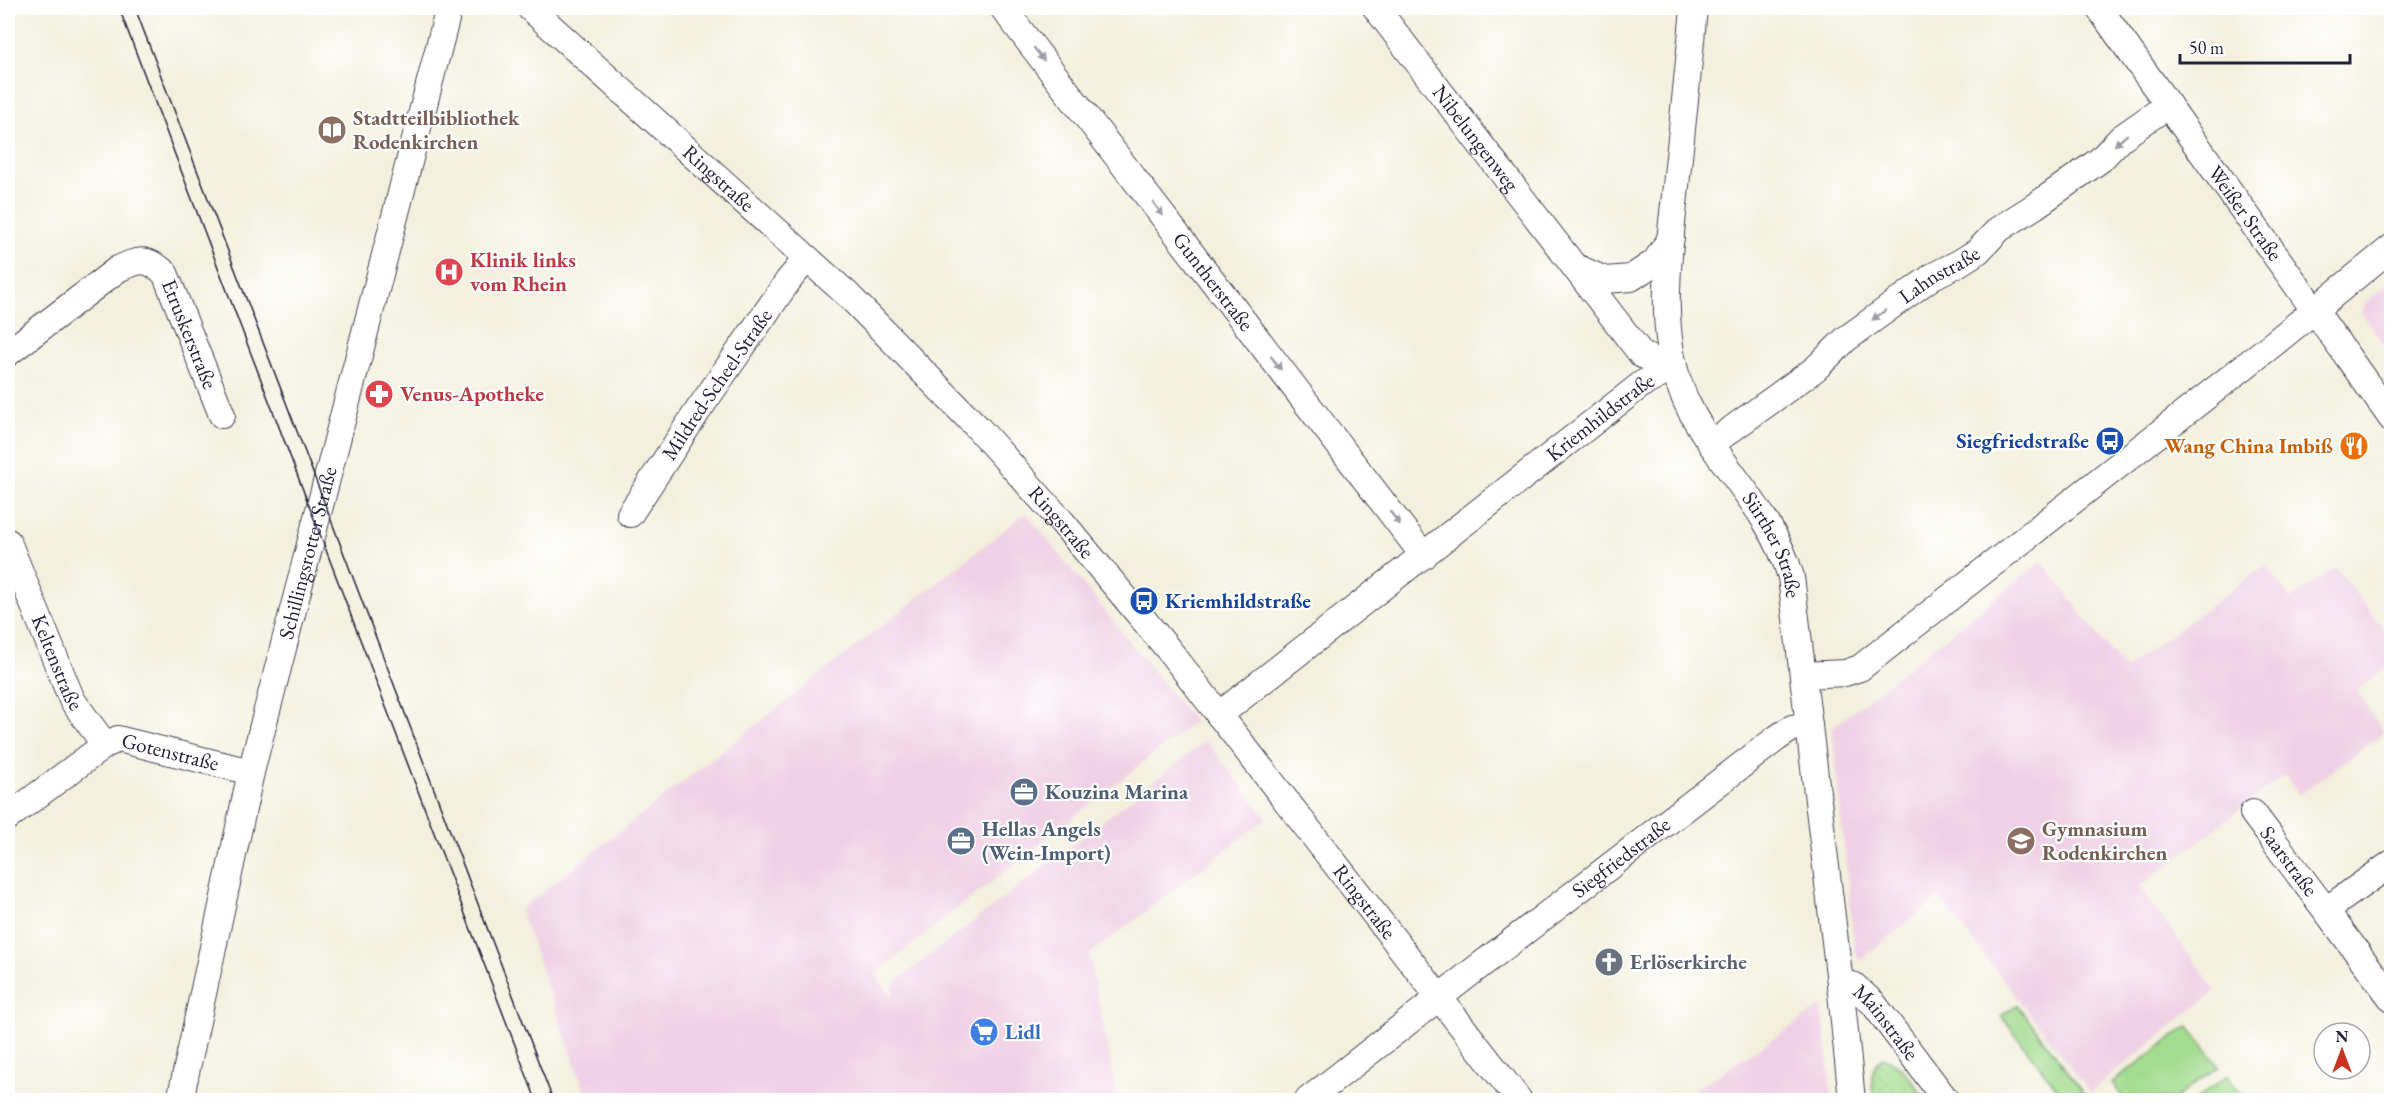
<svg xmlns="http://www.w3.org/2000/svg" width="2399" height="1108" font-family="'EB Garamond',serif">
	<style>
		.built { fill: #f0d0e5 }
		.green { fill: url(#green-dots); stroke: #627f64; stroke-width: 1.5 }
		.pitch { fill: #a3dc8e; stroke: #627f64; stroke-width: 1.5 }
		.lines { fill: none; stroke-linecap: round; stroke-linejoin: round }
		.minor-casing { stroke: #414153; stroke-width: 28 }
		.minor { stroke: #fff; stroke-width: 26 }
		.tram { stroke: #22223b; stroke-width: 1.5 }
		.oneway { fill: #9c9ca7 }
		.labels { text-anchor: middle; stroke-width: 4.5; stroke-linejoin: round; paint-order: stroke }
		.education-label { font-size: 21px; font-weight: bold; fill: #785e54; stroke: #fff; text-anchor: start }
		.street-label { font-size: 21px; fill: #22223b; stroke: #fff }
		.health-label { font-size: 21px; font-weight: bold; fill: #be3a42; stroke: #fff; text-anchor: start }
		.transit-label { font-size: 21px; font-weight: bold; fill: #164399; stroke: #fff; text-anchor: end }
		.food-label { font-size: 21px; font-weight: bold; fill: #c56008; stroke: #fff; text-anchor: end }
		.service-label { font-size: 21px; font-weight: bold; fill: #4e5e75; stroke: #fff; text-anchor: start }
		.worship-label { font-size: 21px; font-weight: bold; fill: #5b616d; stroke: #fff; text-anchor: start }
		.shop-label { font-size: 21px; font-weight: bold; fill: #366cbe; stroke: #fff; text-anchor: start }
	</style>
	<defs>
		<pattern id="green-dots" width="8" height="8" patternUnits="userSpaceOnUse" patternTransform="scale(1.5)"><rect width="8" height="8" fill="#a3dc8e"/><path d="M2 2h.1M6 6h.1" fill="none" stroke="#8cbc7b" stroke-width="1.8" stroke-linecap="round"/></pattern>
	</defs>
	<rect width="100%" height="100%" fill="#fff"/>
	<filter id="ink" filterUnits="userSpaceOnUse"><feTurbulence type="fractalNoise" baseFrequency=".0167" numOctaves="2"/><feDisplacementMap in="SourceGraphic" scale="12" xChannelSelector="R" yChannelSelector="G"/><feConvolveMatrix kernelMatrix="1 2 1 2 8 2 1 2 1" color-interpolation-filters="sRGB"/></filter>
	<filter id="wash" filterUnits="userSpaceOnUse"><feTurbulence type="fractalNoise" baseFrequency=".008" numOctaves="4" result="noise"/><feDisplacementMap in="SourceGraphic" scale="24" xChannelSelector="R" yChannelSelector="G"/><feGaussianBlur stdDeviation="1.35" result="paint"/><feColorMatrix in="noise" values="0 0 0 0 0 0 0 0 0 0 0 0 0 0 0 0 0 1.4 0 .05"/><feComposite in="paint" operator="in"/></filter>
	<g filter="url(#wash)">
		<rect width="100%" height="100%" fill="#f3f0dd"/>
		<path class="built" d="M2391,280V355L2362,314L2365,304Z
			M1026,513L1194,722L875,974L892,997L893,984L1206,741L1267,818L1089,955L1118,1100H588L520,910Z
			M2042,561L2124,669L2266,565L2291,599L2336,567L2391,640V664L2357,691L2384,733L2299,795L2285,775L2139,887L2216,991L2090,1092L1939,897L1860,960L1855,952L1832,728Z
			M1822,1006L1832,1100H1680Z"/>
		<path class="green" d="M1884,1058C1903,1063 1914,1084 1925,1099L1874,1100C1872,1085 1867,1067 1884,1058Z"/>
		<path class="pitch" d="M2017,1005L2090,1100H2066L2001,1016Z
			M2188,1026L2219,1066L2172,1100H2125L2112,1083Z
			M2227,1076L2246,1100H2195Z"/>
	</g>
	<g filter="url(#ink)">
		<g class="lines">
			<g class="minor-casing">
				<g id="minor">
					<path id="s1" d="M530,8L849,296L978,428L1062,522L1168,649L1519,1100"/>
					<path id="s2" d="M1003,8L1424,556"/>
					<path id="s3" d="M1376,8L1642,355L1674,368"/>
					<path id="s4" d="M1694,8C1689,64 1683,120 1677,176C1670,249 1654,332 1686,401C1715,463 1772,510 1791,577L1840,983L1852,1100"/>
					<path id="s5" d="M2099,8L2392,419"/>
					<path d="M1576,267L1605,280L1631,278L1655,262L1671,238"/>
					<path id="s6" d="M8,353L118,269C140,259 146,257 165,273L222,415"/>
					<path id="s7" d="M1711,444L1815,369L1846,339L1933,276L1959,263L1978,251L1999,229L2035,206L2100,160L2121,138L2168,105"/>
					<path id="s8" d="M630,514L697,412L788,281L807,258"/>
					<path id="s9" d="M8,542L72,700L105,745"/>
					<path d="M1804,675L1845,673L1860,668L2273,344L2392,247"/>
					<path id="s10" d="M1219,715L1642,384L1674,368"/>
					<path id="s11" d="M2253,813L2392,999"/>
					<path id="s12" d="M8,817L105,745L118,739L251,772"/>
					<path d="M2326,910L2392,863"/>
					<path id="s13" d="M1840,983L1853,985L1873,1003L1946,1100"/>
					<path id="s14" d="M180,1100L251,772L449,8"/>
					<path id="s15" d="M1308,1100L1473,971L1777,738L1792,728L1809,725"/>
				</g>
			</g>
			<use href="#minor" class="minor"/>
			<path class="tram" d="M119,8L536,1100
				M135,8L553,1100"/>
		</g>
		<defs><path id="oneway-solid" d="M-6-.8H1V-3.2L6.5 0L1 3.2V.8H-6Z" transform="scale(1.5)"/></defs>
		<g class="oneway">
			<use href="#oneway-solid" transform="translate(1039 54) rotate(52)"/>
			<use href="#oneway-solid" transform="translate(2121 140) rotate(139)"/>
			<use href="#oneway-solid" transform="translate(1158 209) rotate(53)"/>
			<use href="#oneway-solid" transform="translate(1879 315) rotate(144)"/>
			<use href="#oneway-solid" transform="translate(1276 363) rotate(53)"/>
			<use href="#oneway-solid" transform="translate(1395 518) rotate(53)"/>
		</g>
	</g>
	<defs>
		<g id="library-disc" transform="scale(1.5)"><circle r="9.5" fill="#8d6e63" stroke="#fff"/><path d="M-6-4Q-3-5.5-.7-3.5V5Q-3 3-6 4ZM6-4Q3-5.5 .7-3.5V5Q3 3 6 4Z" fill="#fff"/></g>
		<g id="hospital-disc" transform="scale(1.5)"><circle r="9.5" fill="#e0444e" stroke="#fff"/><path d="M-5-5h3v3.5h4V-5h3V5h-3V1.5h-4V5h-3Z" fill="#fff"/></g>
		<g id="pharmacy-disc" transform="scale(1.5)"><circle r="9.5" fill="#e0444e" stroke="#fff"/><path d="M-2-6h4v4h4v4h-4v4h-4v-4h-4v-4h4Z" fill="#fff"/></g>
		<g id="bus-disc" transform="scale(1.5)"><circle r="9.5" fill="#1a4fb4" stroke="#fff"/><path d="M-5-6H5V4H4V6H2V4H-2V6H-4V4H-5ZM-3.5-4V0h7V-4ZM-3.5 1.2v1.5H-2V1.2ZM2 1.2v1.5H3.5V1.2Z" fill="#fff"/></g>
		<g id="restaurant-disc" transform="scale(1.5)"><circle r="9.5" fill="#e8710a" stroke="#fff"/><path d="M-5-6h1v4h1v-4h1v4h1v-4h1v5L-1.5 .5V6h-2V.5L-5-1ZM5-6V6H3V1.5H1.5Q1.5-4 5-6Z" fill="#fff"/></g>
		<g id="office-disc" transform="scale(1.5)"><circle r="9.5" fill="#5c6f8a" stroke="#fff"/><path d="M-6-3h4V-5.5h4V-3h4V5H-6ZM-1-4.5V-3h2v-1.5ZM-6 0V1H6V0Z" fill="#fff"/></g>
		<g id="school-disc" transform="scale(1.5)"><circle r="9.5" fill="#8d6e63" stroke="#fff"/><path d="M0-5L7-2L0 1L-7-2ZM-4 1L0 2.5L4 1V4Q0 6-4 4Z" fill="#fff"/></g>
		<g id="church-disc" transform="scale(1.5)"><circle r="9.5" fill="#6b7280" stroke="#fff"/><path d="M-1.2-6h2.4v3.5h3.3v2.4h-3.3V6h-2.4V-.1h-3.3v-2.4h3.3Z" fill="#fff"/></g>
		<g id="supermarket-disc" transform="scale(1.5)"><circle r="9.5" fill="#3f7fe0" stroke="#fff"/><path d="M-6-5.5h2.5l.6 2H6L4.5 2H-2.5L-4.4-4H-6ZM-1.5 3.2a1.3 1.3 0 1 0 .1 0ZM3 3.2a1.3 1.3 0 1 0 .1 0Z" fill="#fff"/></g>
	</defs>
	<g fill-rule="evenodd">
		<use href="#library-disc" x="332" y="130"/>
		<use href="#hospital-disc" x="449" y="272"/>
		<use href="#pharmacy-disc" x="379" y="394"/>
		<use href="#bus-disc" x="2110" y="441"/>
		<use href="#restaurant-disc" x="2354" y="446"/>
		<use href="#bus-disc" x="1144" y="601"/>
		<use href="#office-disc" x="1024" y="792"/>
		<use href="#office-disc" x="961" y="841"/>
		<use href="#school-disc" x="2021" y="841"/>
		<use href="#church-disc" x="1609" y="962"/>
		<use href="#supermarket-disc" x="984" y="1032"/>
	</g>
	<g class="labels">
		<g class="education-label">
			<text x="353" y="125">Stadtteilbibliothek<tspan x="353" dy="24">Rodenkirchen</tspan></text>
			<text x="2042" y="836">Gymnasium<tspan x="2042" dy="24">Rodenkirchen</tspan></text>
		</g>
		<g class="street-label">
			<text dy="7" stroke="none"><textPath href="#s3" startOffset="164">Nibelungenweg</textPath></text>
			<text dy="7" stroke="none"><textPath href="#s1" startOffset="254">Ringstraße</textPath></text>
			<text dy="7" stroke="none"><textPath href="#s5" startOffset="252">Weißer Straße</textPath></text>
			<text dy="7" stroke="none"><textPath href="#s7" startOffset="285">Lahnstraße</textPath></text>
			<text dy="7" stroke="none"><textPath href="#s2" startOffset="345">Guntherstraße</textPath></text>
			<text dy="7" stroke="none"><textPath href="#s6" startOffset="256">Etruskerstraße</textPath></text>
			<text dy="7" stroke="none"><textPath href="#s8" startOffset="156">Mildred-Scheel-Straße</textPath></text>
			<text dy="7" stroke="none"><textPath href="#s10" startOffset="484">Kriemhildstraße</textPath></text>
			<text dy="7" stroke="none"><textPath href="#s1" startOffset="740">Ringstraße</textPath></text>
			<text dy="7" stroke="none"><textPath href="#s4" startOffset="566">Sürther Straße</textPath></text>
			<text dy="7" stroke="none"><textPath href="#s14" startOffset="562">Schillingsrotter Straße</textPath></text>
			<text dy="7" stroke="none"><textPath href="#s9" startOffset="130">Keltenstraße</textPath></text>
			<text dy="7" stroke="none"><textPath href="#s12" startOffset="189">Gotenstraße</textPath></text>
			<text dy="7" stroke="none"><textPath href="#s15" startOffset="396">Siegfriedstraße</textPath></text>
			<text dy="7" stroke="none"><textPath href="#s11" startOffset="60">Saarstraße</textPath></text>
			<text dy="7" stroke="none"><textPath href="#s1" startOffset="1226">Ringstraße</textPath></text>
			<text dy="7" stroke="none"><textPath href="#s13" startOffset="63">Mainstraße</textPath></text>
		</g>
		<g class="health-label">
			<text x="470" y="267">Klinik links<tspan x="470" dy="24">vom Rhein</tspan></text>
			<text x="400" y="401">Venus-Apotheke</text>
		</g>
		<g class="transit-label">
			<text x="2089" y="448">Siegfriedstraße</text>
			<text x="1165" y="608" text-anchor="start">Kriemhildstraße</text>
		</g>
		<g class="food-label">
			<text x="2333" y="453">Wang China Imbiß</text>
		</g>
		<g class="service-label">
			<text x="1045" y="799">Kouzina Marina</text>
			<text x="982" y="836">Hellas Angels<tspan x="982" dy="24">(Wein-Import)</tspan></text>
		</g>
		<g class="worship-label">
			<text x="1630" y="969">Erlöserkirche</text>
		</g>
		<g class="shop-label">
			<text x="1005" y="1039">Lidl</text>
		</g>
	</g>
	<rect width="2399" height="1108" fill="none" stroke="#fff" stroke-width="30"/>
	<g transform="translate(2342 1051)"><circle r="28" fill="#ffffff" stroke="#a7a7b1" stroke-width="1.5"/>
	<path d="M0-4.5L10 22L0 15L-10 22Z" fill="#c8321e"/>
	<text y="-9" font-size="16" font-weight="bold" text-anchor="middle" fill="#22223b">N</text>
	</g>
	<path d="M2180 54v9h170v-9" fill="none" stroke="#22223b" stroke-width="3"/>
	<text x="2189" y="54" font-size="18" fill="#22223b" stroke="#ffffff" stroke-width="4.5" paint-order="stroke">50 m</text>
</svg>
